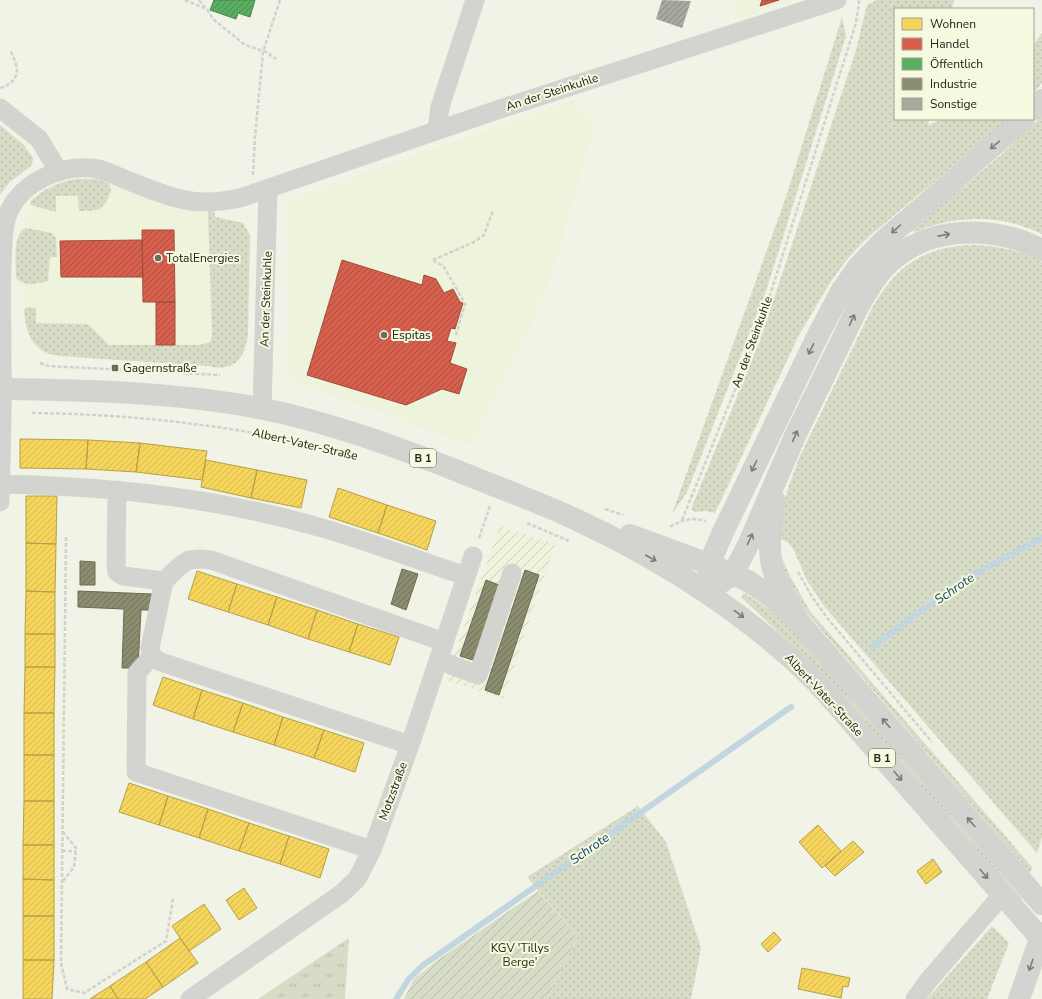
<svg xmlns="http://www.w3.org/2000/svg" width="1042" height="999" font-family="'Nunito Sans',sans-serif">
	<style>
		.built { fill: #eef3dc }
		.industrial { fill: url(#industrial-furrows) }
		.grass { fill: url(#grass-dots) }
		.park { fill: url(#park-tufts) }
		.garden { fill: url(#garden-furrows) }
		.homes { fill: url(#homes-hatch); stroke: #b6a048 }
		.shops { fill: url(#shops-hatch); stroke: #a04e3e }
		.public { fill: url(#public-hatch); stroke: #49844c }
		.industry { fill: url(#industry-hatch); stroke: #6c6c55 }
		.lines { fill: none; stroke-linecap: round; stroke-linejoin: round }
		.stream { stroke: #c2d6e0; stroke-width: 6 }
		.building { fill: url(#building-hatch) }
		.path { stroke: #d1d2ce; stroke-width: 2.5; stroke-dasharray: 4 2; stroke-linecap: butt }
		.minor { stroke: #d3d4d0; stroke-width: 19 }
		.major { stroke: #d3d4d0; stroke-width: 22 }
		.highway { stroke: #d3d4d0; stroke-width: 22 }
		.oneway { stroke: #7a7c75 }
		.poi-dot { fill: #696c61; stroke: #f4f9e0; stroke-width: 1.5 }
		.labels { text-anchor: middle; stroke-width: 4; stroke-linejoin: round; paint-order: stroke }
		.shield { fill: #f4f9e0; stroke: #606355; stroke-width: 1 }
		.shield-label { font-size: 11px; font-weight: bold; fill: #21231a }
		.street-label { font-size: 12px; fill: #21231a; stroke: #f4f9e0 }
		.poi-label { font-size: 12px; fill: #21231a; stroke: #f4f9e0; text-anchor: start }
		.park-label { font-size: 12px; fill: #282d07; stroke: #f4f9e0 }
		.water-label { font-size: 13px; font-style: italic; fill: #174764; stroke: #f4f9e0 }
	</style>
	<defs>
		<pattern id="industrial-furrows" width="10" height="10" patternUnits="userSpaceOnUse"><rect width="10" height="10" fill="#eef3dc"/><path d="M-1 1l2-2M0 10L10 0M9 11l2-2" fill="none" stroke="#ccd0bc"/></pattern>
		<pattern id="grass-dots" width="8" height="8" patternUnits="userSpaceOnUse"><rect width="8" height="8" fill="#d7dcc7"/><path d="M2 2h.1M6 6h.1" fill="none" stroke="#b8bcaa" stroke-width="1.8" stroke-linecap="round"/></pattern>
		<pattern id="park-tufts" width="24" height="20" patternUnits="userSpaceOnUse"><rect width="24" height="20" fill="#d7dcc7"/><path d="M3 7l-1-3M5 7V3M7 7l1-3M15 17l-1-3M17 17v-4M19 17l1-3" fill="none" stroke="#b8bcaa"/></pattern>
		<pattern id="garden-furrows" width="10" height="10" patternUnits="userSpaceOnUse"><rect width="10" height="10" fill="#d7dcc7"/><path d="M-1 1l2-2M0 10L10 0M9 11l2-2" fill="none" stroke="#b8bcaa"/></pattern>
		<pattern id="homes-hatch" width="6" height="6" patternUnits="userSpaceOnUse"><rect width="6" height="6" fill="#f6d55c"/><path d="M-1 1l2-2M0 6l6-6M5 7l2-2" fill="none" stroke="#d3b74f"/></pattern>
		<pattern id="shops-hatch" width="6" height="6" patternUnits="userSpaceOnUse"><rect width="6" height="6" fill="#d6604d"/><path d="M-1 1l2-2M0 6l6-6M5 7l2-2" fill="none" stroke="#ad4f3f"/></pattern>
		<pattern id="public-hatch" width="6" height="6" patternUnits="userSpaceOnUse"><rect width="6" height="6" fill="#5aae61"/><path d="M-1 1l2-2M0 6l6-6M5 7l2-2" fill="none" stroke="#4a8d4f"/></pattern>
		<pattern id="industry-hatch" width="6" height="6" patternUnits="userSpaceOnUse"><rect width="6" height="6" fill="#8c8c6e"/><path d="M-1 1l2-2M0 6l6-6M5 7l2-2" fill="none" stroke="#72725a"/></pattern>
		<pattern id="building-hatch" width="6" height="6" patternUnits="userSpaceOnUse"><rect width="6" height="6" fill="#a7a99e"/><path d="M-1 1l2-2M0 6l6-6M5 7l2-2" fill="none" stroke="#888980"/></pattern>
	</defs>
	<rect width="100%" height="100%" fill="#f0f3e6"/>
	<path class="built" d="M738,0H795L737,19L733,14Z
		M574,100L595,123L555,264L530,330L472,446L290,380L289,199Z
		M85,178L105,181L140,196L177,209L214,210V217L243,223L247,229L250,235L248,335L245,350L234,364L219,368L208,366L59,356L44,353L35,346L30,338L25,319L23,286H16V241L30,202L37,195L55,184Z"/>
	<path class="industrial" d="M500,526L555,544L503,699L445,680Z"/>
	<path class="grass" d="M877,0H954L952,9H895V119H929L928,125L943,119H1009L866,239L844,263L828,286L799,335L715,513L705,511L695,512L691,509L761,338L856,50L867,5Z
		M842,17L846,36L766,291L687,492L672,514L786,197Z
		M1042,33V83L1033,93V46Z
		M1042,116V234C1002,214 955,215 915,232L911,230L1001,155Z
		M0,125L24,145L33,158L32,165L9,183L0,195Z
		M75,179H96L109,183L111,190C104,211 99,211 79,211L78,196H56V212L31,205L30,202C43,189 57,183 75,179Z
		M214,210L215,217L243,223L250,235L248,335C244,360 234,372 208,366L59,356C32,352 26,334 24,309L28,307L36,308V323L88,324L109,345H199L210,342L212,336L208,211Z
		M26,228L52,233L56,238L57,257H50L48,281C36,283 26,288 16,278C16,265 12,233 26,228Z
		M974,245C998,246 1020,250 1042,262V837L1037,853L824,606L806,579L794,550L788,542L778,539L787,491L800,456L872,308C896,266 924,246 974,245Z
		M781,556L790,576L810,611L1032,867L1030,873L807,613L787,579Z
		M744,593L769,609L797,635L1022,898L1021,902L824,675L741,597Z
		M638,806L666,842L701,948L691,999H547L578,937L527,877Z
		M992,926L1009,943L987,999H927Z"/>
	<path class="park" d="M349,938L345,999H258Z"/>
	<path class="garden" d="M538,891L578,937L547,999H404L414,979L439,959Z"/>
	<path class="homes" d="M20,439L88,440L86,469L20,468Z
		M88,440L140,443L136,472L86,469Z
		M140,443L207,451L202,480L136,472Z
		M206,460L257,470L251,498L201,487Z
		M257,470L307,480L301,508L251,498Z
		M338,488L387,505L378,533L329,517Z
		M26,496H57L56,544L26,543Z
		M387,505L436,521L427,550L378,533Z
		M26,543L56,544L55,592L26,591Z
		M197,571L237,584L228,612L188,599Z
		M237,584L277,597L268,625L228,612Z
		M26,591L55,592V634H25Z
		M277,597L317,610L308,639L268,625Z
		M317,610L358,624L349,652L308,639Z
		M358,624L399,637L390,665L349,652Z
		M25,634H55V667H25Z
		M25,667H55L54,713H24Z
		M163,677L202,690L193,719L153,705Z
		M202,690L243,703L233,732L193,719Z
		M243,703L283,717L274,745L233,732Z
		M24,713H54V755H24Z
		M283,717L324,730L314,758L274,745Z
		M324,730L364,743L355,772L314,758Z
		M24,755H54V801H24Z
		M129,783L168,796L159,825L119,812Z
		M168,796L208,809L199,838L159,825Z
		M24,801H54V845H23Z
		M208,809L249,823L239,851L199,838Z
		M249,823L289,836L280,864L239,851Z
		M818,825L841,851L822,868L799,842Z
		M289,836L329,849L320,878L280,864Z
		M853,841L864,852L835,876L825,866Z
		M23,845H54V880L23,879Z
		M933,859L942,872L926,884L917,871Z
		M23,879L54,880V916H23Z
		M244,888L257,908L239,920L226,900Z
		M204,904L221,929L189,951L172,926Z
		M23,916H54V960H23Z
		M774,932L781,940L768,952L761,944Z
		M180,938L198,963L163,987L146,962Z
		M23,960H54L52,999H23Z
		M146,962L163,987L145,999H118L110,986Z
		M802,968L850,978L848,987L843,986L841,998L798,989Z
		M110,986L118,999H90Z"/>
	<path class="shops" d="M762,0H779L760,6Z
		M142,230H174L175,302H143Z
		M142,240L143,277H61L60,241Z
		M342,260L422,285L424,275L436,279L444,293L453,289L460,302L463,303L455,329L451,328L447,341L456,343L450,363L467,369L459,394L442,389L406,405L307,375Z
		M156,302H175V345H156Z"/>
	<path class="public" d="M214,0H255L250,17L238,13L236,19L210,10Z"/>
	<path class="industry" d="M80,561L95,562V585H80Z
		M402,569L418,574L406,610L391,604Z
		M525,570L539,575L499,695L485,690Z
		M486,580L499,585L473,660L460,656Z
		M78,591L152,594V610H141L138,668H122L124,609L78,607Z"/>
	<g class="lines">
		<path class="stream" d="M872,647L965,579L1042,538
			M396,999L408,980L422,966L791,707"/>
	</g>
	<path class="building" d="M662,0L691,1L682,28L656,19Z"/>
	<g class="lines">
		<path class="path" d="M185,0L207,9L213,19L245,45L266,52L276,59
			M199,0L206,9
			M0,88C22,81 19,67 10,50
			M253,175L255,137L263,52L280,0
			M433,260L444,267L465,304L456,335
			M433,260L474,242L484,235L493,210
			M40,363L49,366L220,375
			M32,413C126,414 219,424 311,444
			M605,509L623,515
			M682,520L758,333L856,23L859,3L858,0
			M527,523L569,541
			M670,527C682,520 691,517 706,521
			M66,537L61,963L67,989L84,993L166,941L173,899
			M479,538L490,506
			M798,572L811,595L828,619L932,742
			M62,851H76
			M63,881L74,867L76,848L63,832"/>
		<path class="minor" d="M0,108L39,139L59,172
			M437,130L440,107L475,0
			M262,409L268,189
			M0,484C111,486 222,498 329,530C375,544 420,561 466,576
			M117,490L116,565L117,572L123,576L164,581
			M0,502C1,456 3,409 2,363C2,330 1,298 2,266C3,247 2,226 10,209C24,182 59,166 89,168C103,168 116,176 129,181C171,198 194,208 240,198L500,109L837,0
			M152,656L137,673L136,772L372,850
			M438,660L478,675L512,573
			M410,745L161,662C154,659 151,655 150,648L164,581L181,565L189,560L201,559L211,560L444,642
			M190,999L341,894L357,879L372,850L410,745L473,556
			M915,999L928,981L1002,895"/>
		<path class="major" d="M0,389C87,390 173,392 259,408C330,422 403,449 470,476C507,491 544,504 579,521C656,557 728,602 791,658C826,689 856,728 887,763C938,822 990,881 1042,940
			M630,535L709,564L748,581L772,597L799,622L1042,904"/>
		<path class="highway" d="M1033,110L1042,100
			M775,501C772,520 768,540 771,560C774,581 789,603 799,622
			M707,592L709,564L724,530L818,335L842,290L858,267L881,243L1024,119
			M707,592L733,574L749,543L795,436L858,307C866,293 874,278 886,266C926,225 993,224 1042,250
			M1019,999L1042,933"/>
	</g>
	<defs><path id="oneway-shaft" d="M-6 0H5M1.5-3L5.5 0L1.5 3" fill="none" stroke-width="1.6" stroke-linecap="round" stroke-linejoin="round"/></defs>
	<g class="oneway">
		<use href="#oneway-shaft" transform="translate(995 145) rotate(140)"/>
		<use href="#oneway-shaft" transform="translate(896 229) rotate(138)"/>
		<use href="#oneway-shaft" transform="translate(944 235) rotate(-11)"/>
		<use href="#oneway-shaft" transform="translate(852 320) rotate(-64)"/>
		<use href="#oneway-shaft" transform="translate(811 349) rotate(116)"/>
		<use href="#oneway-shaft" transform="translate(795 436) rotate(-66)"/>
		<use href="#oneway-shaft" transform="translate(754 466) rotate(116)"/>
		<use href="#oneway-shaft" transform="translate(750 539) rotate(-65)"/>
		<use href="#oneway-shaft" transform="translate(651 558) rotate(28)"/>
		<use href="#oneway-shaft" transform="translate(739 614) rotate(37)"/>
		<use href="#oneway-shaft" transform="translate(886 723) rotate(-131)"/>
		<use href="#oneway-shaft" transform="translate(898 776) rotate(49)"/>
		<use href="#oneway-shaft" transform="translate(971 822) rotate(-130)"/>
		<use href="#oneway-shaft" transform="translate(984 874) rotate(49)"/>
		<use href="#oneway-shaft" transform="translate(1031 965) rotate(109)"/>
	</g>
	<g class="poi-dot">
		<circle cx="158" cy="258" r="4"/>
		<circle cx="384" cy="335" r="4"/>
		<rect x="111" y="364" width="8" height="8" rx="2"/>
	</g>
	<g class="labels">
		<g class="shield">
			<rect x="410" y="449" width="26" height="18" rx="3"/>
			<rect x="869" y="749" width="26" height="18" rx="3"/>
		</g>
		<g class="shield-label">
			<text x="423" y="462">B 1</text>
			<text x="882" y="762">B 1</text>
		</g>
		<g class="street-label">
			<text transform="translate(552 92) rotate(-18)" y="4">An der Steinkuhle</text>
			<text transform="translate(266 299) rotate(-88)" y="4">An der Steinkuhle</text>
			<text transform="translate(752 342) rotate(-70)" y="4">An der Steinkuhle</text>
			<text transform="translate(305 444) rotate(13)" y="4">Albert-Vater-Straße</text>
			<text transform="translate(824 695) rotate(47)" y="4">Albert-Vater-Straße</text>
			<text transform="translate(393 791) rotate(-70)" y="4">Motzstraße</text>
		</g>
		<g class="poi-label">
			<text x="166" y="262">TotalEnergies</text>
			<text x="392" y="339">Espitas</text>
			<text x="123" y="372">Gagernstraße</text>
		</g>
		<g class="park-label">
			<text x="520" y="952">KGV 'Tillys<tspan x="520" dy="14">Berge'</tspan></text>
		</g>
		<g class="water-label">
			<text transform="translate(954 588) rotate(-34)" y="5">Schrote</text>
			<text transform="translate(589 848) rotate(-35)" y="5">Schrote</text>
		</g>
	</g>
	<rect x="894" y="8" width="140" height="112" fill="#f4f9e0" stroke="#a0a391"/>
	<rect x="902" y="18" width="20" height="12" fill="#f6d55c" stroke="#a0a391"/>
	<text x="930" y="28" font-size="12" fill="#21231a">Wohnen</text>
	<rect x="902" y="38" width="20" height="12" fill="#d6604d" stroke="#a0a391"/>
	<text x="930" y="48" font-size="12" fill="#21231a">Handel</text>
	<rect x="902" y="58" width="20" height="12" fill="#5aae61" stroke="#a0a391"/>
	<text x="930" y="68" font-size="12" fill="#21231a">Öffentlich</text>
	<rect x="902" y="78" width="20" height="12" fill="#8c8c6e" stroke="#a0a391"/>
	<text x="930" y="88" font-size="12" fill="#21231a">Industrie</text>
	<rect x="902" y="98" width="20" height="12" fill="#a7a99e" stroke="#a0a391"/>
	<text x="930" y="108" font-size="12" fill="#21231a">Sonstige</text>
</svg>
